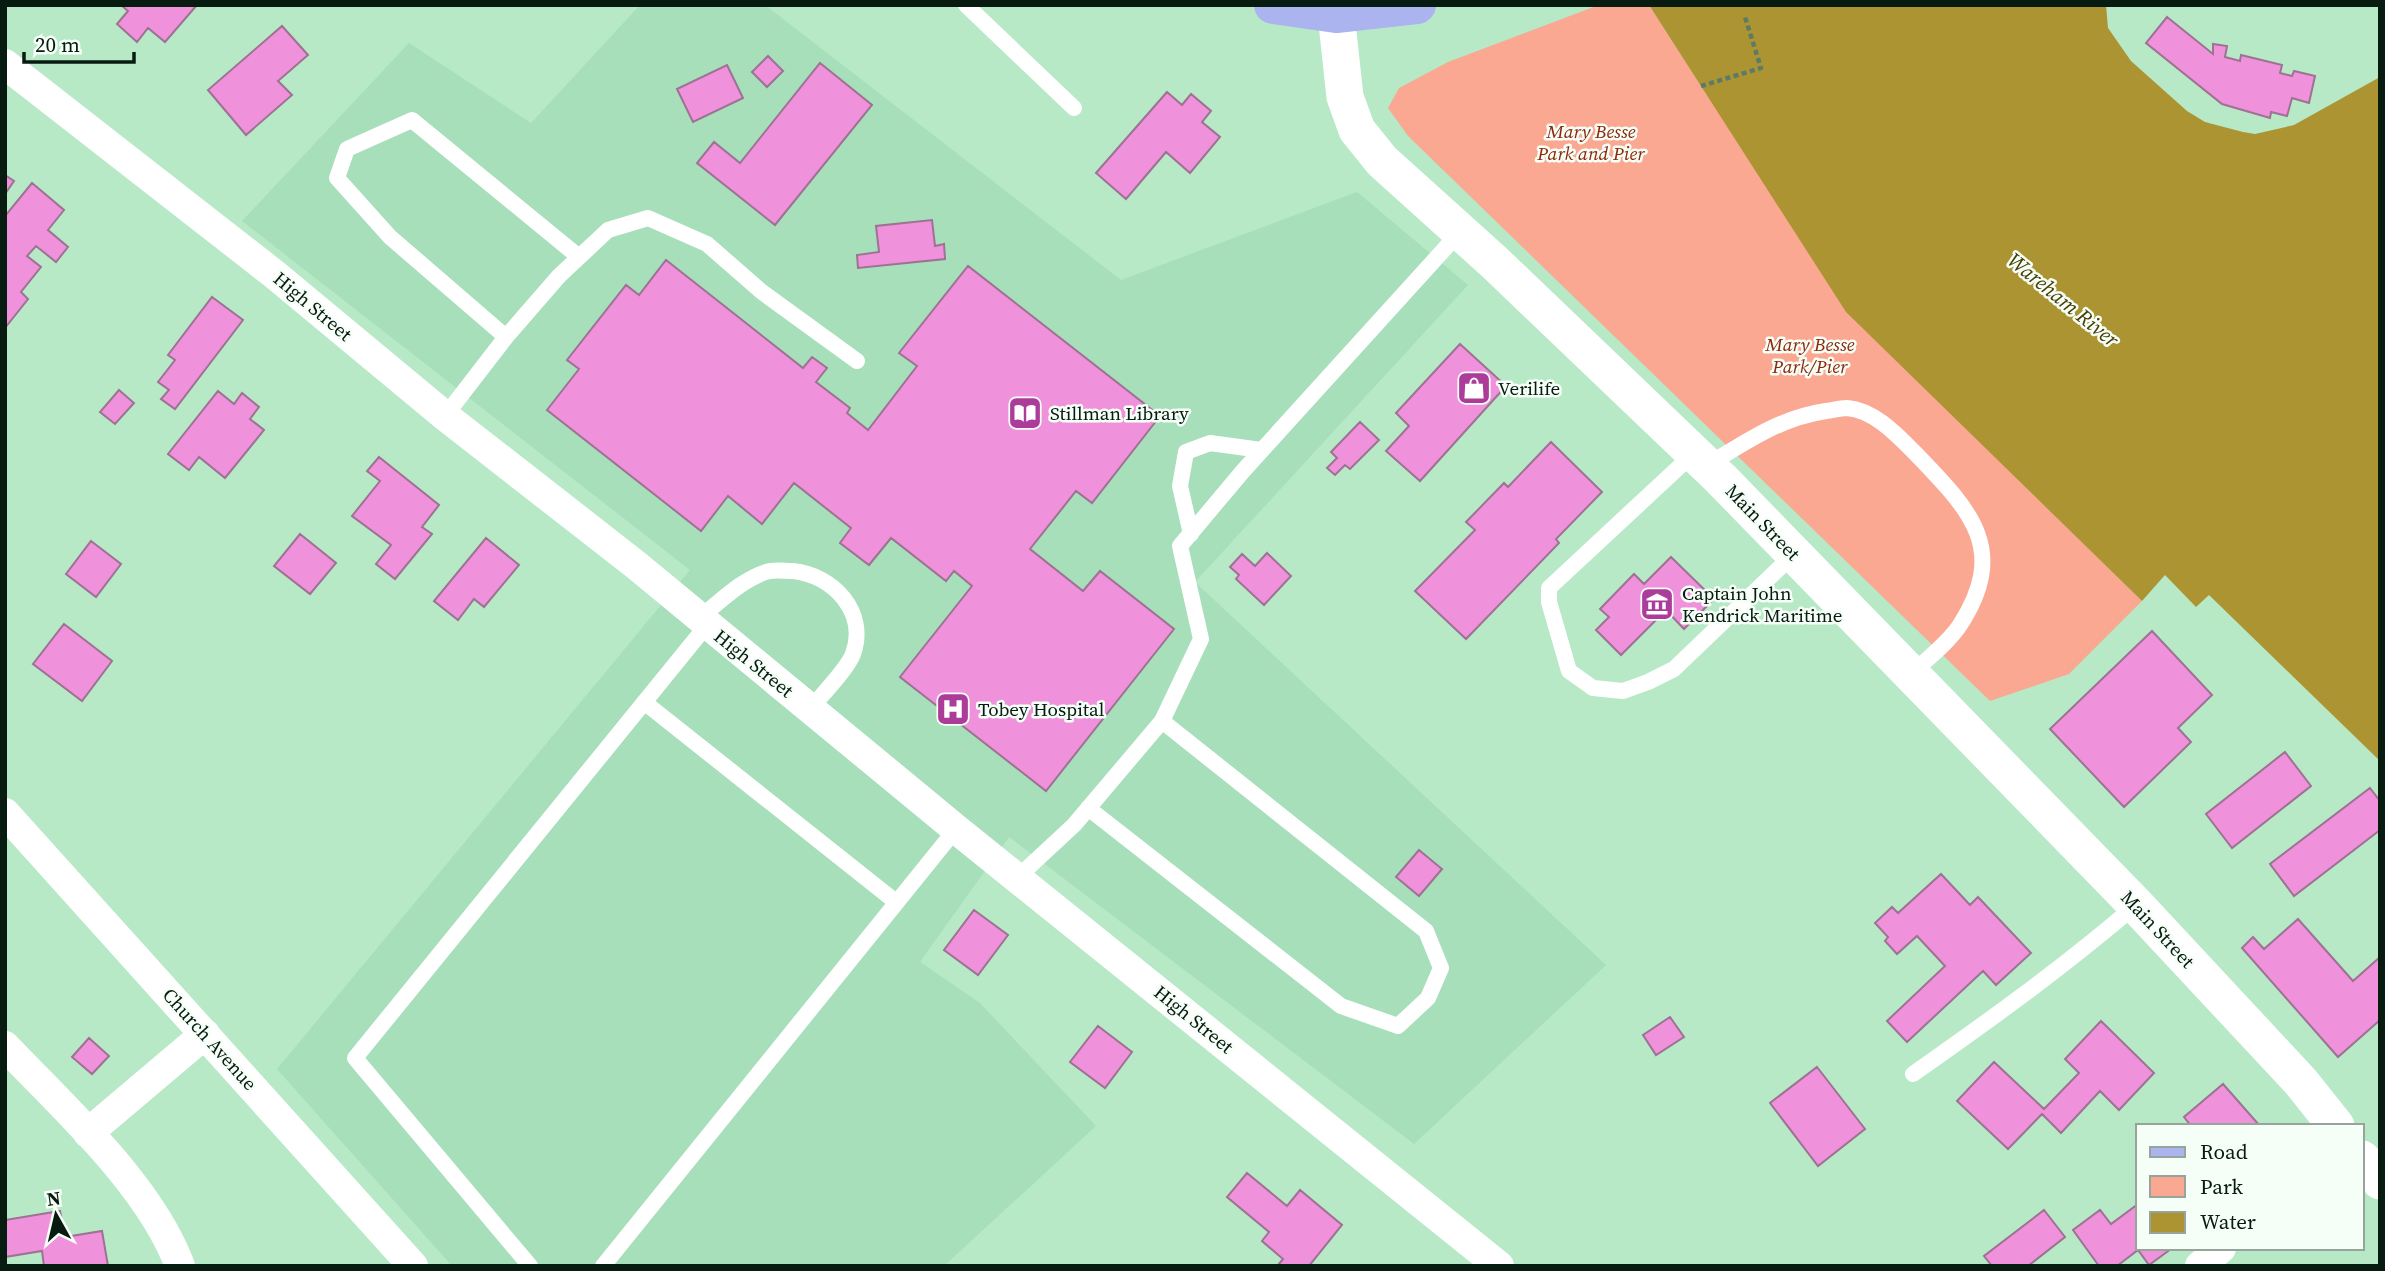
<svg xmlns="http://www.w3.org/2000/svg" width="2385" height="1271" font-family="'Source Serif 4',serif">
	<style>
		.built { fill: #a6dfba }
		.green { fill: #faa892 }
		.water { fill: #ac9432 }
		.building { fill: #f091dc; stroke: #9d7292; stroke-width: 2 }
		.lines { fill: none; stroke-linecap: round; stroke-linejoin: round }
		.path { stroke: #5a7b65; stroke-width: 4.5; stroke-dasharray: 5 3.5; stroke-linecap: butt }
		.service { stroke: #fff; stroke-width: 16 }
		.minor { stroke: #fff; stroke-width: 30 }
		.tertiary { stroke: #fff; stroke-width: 37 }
		.primary { stroke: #acb4f0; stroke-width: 38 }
		.labels { text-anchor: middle; stroke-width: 5; stroke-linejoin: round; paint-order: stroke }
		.park-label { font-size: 19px; font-style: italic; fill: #8d270a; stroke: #f5fff8 }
		.street-label { font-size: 19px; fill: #081b10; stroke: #f5fff8 }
		.poi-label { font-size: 19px; fill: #081b10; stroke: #f5fff8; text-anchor: start }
		.water-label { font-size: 21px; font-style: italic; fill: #483c04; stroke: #f5fff8 }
	</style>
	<rect width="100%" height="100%" fill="#b7e9c7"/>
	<path class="built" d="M640,5H765L1121,280L1357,192L1468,285L1195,582L1606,965L1414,1144L1009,837L920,962L980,1003L1096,1126L944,1266H452L277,1069L690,570L242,221L409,43L531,123Z"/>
	<path class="green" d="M1599,5H1649L1707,95L1929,392L2142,601L2069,674L1990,701L1408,136L1388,108L1399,88L1448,62Z"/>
	<path class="water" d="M1649,5H2106L2108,28L2131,61L2187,111L2205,122L2243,132L2255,134L2294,125L2380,77V761L2209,595L2196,607L2165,575L2142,601L1846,312Z"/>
	<path class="building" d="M121,5H197L165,42L148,28L137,42L117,24L128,11Z
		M2167,17L2213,54V44L2227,46L2225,57L2240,61L2241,55L2282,65L2280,73L2292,76L2294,71L2315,76L2309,103L2292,98L2287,116L2271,112L2270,118L2222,104L2146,43Z
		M282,26L308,55L278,81L292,95L246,135L208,90Z
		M768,56L783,71L767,87L752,72Z
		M820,63L872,105L775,225L697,163L714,142L740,163Z
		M727,65L743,98L693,122L677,89Z
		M1167,92L1182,105L1191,94L1211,111L1202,122L1220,137L1190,173L1166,152L1126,199L1096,173Z
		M5,175L14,181L5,194Z
		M32,183L64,210L48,230L68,247L56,262L36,246L27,256L41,267L21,292L28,299L5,328V216Z
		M932,220L935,246L944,244L945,259L858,268L857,255L879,252L876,226Z
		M666,260L803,368L812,357L827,368L816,382L850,408L847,413L868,430L917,366L899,353L968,266L1160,416L1092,503L1076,491L1030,549L1083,591L1100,571L1174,629L1046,791L900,677L972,586L954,571L946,581L891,538L869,565L840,543L851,528L794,483L762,524L728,496L701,531L547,410L579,369L567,360L626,285L639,295Z
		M212,297L243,320L175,409L161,399L169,390L158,382L175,360L168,355Z
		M1460,344L1506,386L1420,481L1386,451L1409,426L1396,413Z
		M119,390L134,403L115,424L100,412Z
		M218,391L234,404L242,393L259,407L250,419L264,430L225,478L199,457L189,470L168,454Z
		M1360,422L1379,440L1350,469L1345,465L1335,475L1327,468L1337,458L1331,452Z
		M1551,442L1602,492L1556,539L1559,543L1466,639L1415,591L1475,530L1466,522L1504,483L1508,487Z
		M379,457L439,505L422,527L432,534L395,579L376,564L391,545L352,516L380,481L367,471Z
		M300,534L336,563L310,594L274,566Z
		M486,538L519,565L484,607L474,599L458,620L434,601Z
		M91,541L121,564L96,597L66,574Z
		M1267,553L1291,576L1264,605L1236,579L1239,575L1230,567L1242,554L1255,566Z
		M1671,557L1714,599L1684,629L1666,610L1621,655L1596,630L1609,617L1600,609L1634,574L1644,584Z
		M64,624L112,661L82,701L33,664Z
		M2152,631L2212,695L2178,728L2191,742L2124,807L2050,729Z
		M2285,752L2311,786L2232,848L2206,814Z
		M2370,788L2380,801V830L2294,896L2270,864Z
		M1419,850L1442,869L1419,896L1396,877Z
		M1941,874L1970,905L1978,897L2031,953L1996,985L1983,971L1907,1042L1887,1021L1945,966L1917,936L1897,954L1885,941L1888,937L1875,923L1892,907L1898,913Z
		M974,910L1008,935L978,975L944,950Z
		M2298,919L2353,981L2380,957V1020L2338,1057L2242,948L2253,937L2264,949Z
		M1670,1017L1684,1037L1656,1055L1643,1035Z
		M2101,1021L2154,1073L2119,1110L2100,1091L2061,1133L2042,1114L2008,1149L1957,1101L1994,1062L2044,1109L2079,1073L2065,1059Z
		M1098,1026L1132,1052L1105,1088L1070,1062Z
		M89,1038L109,1056L92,1074L72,1057Z
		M1817,1067L1865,1129L1818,1166L1770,1103Z
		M2223,1084L2260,1126H2191L2184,1117Z
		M1247,1173L1287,1206L1300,1190L1342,1225L1309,1266L1278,1265L1283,1259L1262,1241L1269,1232L1227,1197Z
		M2138,1204V1248L2171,1249L2149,1265L2138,1250L2117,1266H2099L2073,1230L2100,1210L2111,1224Z
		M2044,1210L2065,1237L2028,1266H1992L1984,1256Z
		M60,1211L65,1237L102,1231L108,1266H44L42,1251L5,1257V1220Z"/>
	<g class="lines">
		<path class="path" d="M1701,86L1761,68L1745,17"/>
		<path class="service" d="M966,5L1074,108
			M506,337L390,237L337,178L347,149L412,120L579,257
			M445,416L506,337L559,276L608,230L648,218L707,244L762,292L857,361
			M1693,454L1549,588V602L1569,671L1593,688L1623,691L1648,682L1674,669L1794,554
			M1706,466C1746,442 1779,418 1826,411C1833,410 1841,408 1847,408C1875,410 1899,437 1917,455C1970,510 2009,549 1960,625C1948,643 1927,659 1911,674
			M1191,534L1180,486L1186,452L1210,443L1261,450
			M699,618C720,602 741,580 766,572C774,569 784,571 793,571C833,575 868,612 853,654C848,668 821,696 810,709
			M644,702L896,902
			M1088,808L1341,1006L1398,1026L1428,998L1441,968L1426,931L1162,721
			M1017,878L1074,825L1162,721L1201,639L1180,546L1243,471L1459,233
			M1913,1074C1990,1020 2065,966 2136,905
			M530,1266L355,1058L707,625
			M603,1266L956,829"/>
		<path class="minor" d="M5,64L274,274L445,416L636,565L956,829L1499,1266
			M5,813L413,1266
			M5,1046C64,1108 150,1185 180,1266
			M88,1133L205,1034
			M2200,1266L2221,1248"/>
		<path class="tertiary" d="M1336,14L1345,97L1357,130L1382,161L1494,262L1721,479L2136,905L2301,1082L2336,1126
			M2362,1159L2380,1181"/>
		<path class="primary" d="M1273,5L1336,14L1417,5"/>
	</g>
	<defs>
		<g id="shop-square" transform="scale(1.75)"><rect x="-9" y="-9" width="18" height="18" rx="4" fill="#ac3c99" stroke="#f5fff8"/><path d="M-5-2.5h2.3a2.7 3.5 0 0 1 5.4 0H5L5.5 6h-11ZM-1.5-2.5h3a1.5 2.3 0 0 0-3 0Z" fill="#fff"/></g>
		<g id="library-square" transform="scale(1.75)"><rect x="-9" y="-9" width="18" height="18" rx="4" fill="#ac3c99" stroke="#f5fff8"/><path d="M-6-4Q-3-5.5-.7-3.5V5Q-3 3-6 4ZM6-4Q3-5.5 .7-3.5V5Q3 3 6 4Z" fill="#fff"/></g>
		<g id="museum-square" transform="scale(1.75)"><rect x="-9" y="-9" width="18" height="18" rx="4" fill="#ac3c99" stroke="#f5fff8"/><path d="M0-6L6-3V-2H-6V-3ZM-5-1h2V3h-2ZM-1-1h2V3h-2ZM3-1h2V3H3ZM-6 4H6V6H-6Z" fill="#fff"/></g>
		<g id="hospital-square" transform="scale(1.75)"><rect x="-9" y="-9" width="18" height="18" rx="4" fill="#ac3c99" stroke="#f5fff8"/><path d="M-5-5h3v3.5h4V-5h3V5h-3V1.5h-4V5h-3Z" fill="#fff"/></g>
	</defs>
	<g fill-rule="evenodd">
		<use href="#shop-square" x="1474" y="388"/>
		<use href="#library-square" x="1025" y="413"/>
		<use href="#museum-square" x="1657" y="604"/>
		<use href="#hospital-square" x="953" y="709"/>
	</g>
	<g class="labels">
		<g class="park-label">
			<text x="1591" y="138">Mary Besse<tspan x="1591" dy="22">Park and Pier</tspan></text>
			<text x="1810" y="351">Mary Besse<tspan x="1810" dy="22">Park/Pier</tspan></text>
		</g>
		<g class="street-label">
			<text transform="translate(313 306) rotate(40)" y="7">High Street</text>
			<text transform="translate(1763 522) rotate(46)" y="7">Main Street</text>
			<text transform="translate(754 663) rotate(39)" y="7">High Street</text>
			<text transform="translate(2158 929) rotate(47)" y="7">Main Street</text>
			<text transform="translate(1194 1019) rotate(39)" y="7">High Street</text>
			<text transform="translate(210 1039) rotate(48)" y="7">Church Avenue</text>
		</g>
		<g class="poi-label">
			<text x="1498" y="395">Verilife</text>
			<text x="1050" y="420">Stillman Library</text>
			<text x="1682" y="600">Captain John<tspan x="1682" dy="22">Kendrick Maritime</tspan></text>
			<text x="978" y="716">Tobey Hospital</text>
		</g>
		<g class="water-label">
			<text transform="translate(2063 300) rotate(39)" y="7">Wareham River</text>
		</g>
	</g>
	<rect width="2385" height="1271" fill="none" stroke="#081b10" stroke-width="14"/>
	<rect x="2136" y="1124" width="228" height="126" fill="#f5fff8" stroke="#96a49b" stroke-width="2"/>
	<rect x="2150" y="1147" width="35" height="10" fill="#acb4f0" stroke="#96a49b" stroke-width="2"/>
	<text x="2200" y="1159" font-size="21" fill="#081b10">Road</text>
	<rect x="2150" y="1176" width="35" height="21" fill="#faa892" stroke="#96a49b" stroke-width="2"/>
	<text x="2200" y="1194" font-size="21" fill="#081b10">Park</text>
	<rect x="2150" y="1212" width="35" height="21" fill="#ac9432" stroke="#96a49b" stroke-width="2"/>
	<text x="2200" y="1229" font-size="21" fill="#081b10">Water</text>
	<g transform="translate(56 1215) rotate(352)" stroke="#f5fff8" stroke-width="5" paint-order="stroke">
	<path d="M0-5L12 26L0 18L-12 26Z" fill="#081b10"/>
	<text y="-10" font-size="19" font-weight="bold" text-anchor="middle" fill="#081b10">N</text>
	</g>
	<path d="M24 52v10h110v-10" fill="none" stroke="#081b10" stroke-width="3.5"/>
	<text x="35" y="52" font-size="21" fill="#081b10" stroke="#f5fff8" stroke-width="5" paint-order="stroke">20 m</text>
</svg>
